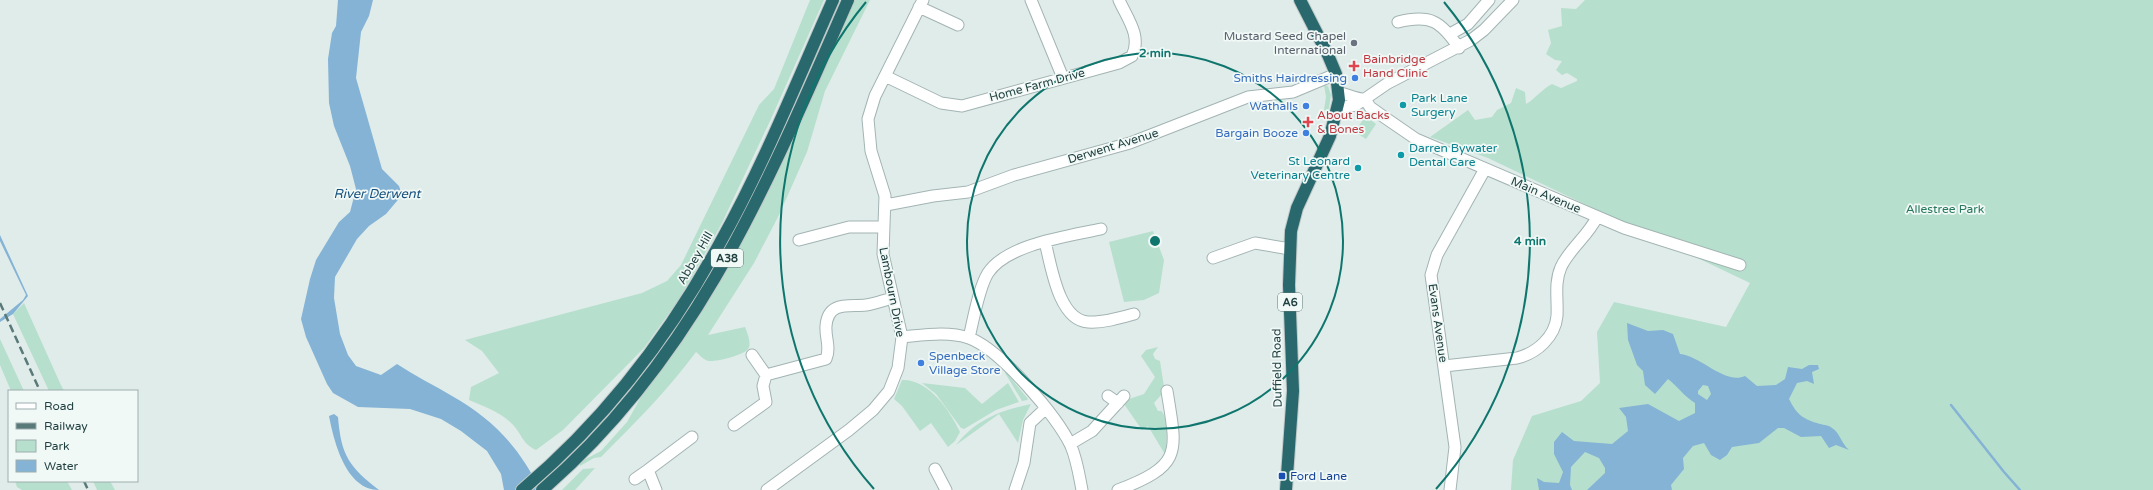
<svg xmlns="http://www.w3.org/2000/svg" width="2153" height="490" font-family="'Varela Round',sans-serif">
	<style>
		.green { fill: #b7dfcd }
		.water { fill: #84b3d6; fill-rule: evenodd }
		.lines { fill: none; stroke-linecap: round; stroke-linejoin: round }
		.stream { stroke: #84b3d6; stroke-width: 2.5 }
		.minor-casing { stroke: #a2b4b3; stroke-width: 13 }
		.highway-casing { stroke: #c0c9c9; stroke-width: 14 }
		.minor { stroke: #fff; stroke-width: 11 }
		.highway { stroke: #29686c; stroke-width: 12 }
		.rail { stroke: #5a7a7a; stroke-width: 2.5; stroke-dasharray: 8 4; stroke-linecap: butt }
		.ring { fill: none; stroke: #0f766e; stroke-width: 2 }
		.worship-dot { fill: #6b7280; stroke: #f1f9f7; stroke-width: 1.5 }
		.health-dot { fill: #e0444e; stroke: #f1f9f7; stroke-width: 1.5 }
		.shop-dot { fill: #3f7fe0; stroke: #f1f9f7; stroke-width: 1.5 }
		.culture-dot { fill: #0f9aa8; stroke: #f1f9f7; stroke-width: 1.5 }
		.transit-dot { fill: #1a4fb4; stroke: #f1f9f7; stroke-width: 1.5 }
		.labels { text-anchor: middle; stroke-width: 3.5; stroke-linejoin: round; paint-order: stroke }
		.shield { fill: #f1f9f7; stroke: #5e7676; stroke-width: 1 }
		.shield-label { font-size: 11px; font-weight: bold; fill: #1f3e3e }
		.worship-label { font-size: 12px; fill: #5b616d; stroke: #f1f9f7; text-anchor: end }
		.health-label { font-size: 12px; fill: #be3a42; stroke: #f1f9f7; text-anchor: start }
		.shop-label { font-size: 12px; fill: #366cbe; stroke: #f1f9f7; text-anchor: end }
		.street-label { font-size: 12px; fill: #1f3e3e; stroke: #f1f9f7 }
		.culture-label { font-size: 12px; fill: #0d838f; stroke: #f1f9f7; text-anchor: start }
		.park-label { font-size: 12px; fill: #27785c; stroke: #f1f9f7 }
		.transit-label { font-size: 12px; fill: #164399; stroke: #f1f9f7; text-anchor: start }
		.water-label { font-size: 13px; font-style: italic; fill: #15507e; stroke: #f1f9f7 }
		.centre { fill: #0f766e; stroke: #f1f9f7; stroke-width: 2 }
		.ring-label { font-size: 12px; text-anchor: middle; font-weight: bold; fill: #0f766e; stroke: #f1f9f7; stroke-width: 3.5; stroke-linejoin: round; paint-order: stroke }
	</style>
	<rect width="100%" height="100%" fill="#e0ecea"/>
	<path class="green" d="M810,0H824L771,119L722,223L680,298L644,348L563,430L536,450C521,443 522,433 511,423C500,412 483,406 469,400L471,387L499,373L482,351L465,340L642,293L667,281L681,265L759,105L774,89Z
		M854,0H870L825,91L807,152L779,215L754,263L708,335L745,327C747,332 752,344 748,349C744,355 716,362 709,361C703,360 700,355 696,352C668,390 634,424 601,457L594,458L580,466V462L601,451L627,422L646,388L673,353L725,273L776,175Z
		M1585,0H2153V490H1511L1513,460L1532,416L1581,401L1600,383L1597,332L1614,302L1726,327L1750,283L1488,158L1430,137L1468,110L1475,120L1492,117L1497,110L1511,103L1516,88L1525,92L1526,104C1536,98 1541,90 1552,84L1561,88L1577,81V79L1567,73L1562,75L1556,70L1562,61L1555,60L1546,54L1551,43L1548,30L1562,26L1561,8L1576,9Z
		M1324,85L1328,86L1331,95L1329,108L1327,111L1324,110L1326,97Z
		M1364,118H1368L1376,124L1366,139L1355,132Z
		M1153,231L1164,260L1159,293L1144,300L1124,302L1109,242Z
		M24,303L60,383L64,391H49L13,314Z
		M0,339L24,391H11L0,365Z
		M1158,347L1153,354L1155,359L1160,361L1164,387L1161,388V395L1154,403L1158,411H1161C1169,417 1166,446 1166,456L1148,426L1142,430L1124,404L1129,399L1144,394L1155,377L1141,356L1146,350Z
		M1006,372L1028,399L1027,400L1022,401L1005,373Z
		M902,380C929,379 950,411 960,432L955,441L948,447L931,423L920,431L902,406L894,399Z
		M922,383L965,388L982,404L1008,383L1019,402L996,410L964,429L961,428L936,394Z
		M1031,404L1023,420L1018,443L999,414L956,445C975,420 1001,410 1031,404Z
		M595,468L575,490H562L583,469Z
		M15,481H67L72,490H22L17,487Z
		M93,481H110L115,490H97Z"/>
	<path class="water" d="M338,0H373L369,16L361,32L356,78L382,169L399,186L402,195L386,214L369,226L357,239L335,277L334,298L340,334L348,355L356,366L381,375L397,364C415,376 434,385 452,396C493,419 520,448 540,490H504L501,474L487,451L461,431L441,419L410,409L358,407L333,393L327,384L306,337L301,319L310,279L316,260L339,222L350,212L356,189L350,166L334,126L329,103L328,59L332,33L336,26Z
		M0,235L28,296L13,314L0,322V319L23,300L26,295L0,241Z
		M1627,323L1648,331L1663,330L1673,334L1680,354C1701,356 1725,385 1745,376L1757,386L1776,385L1785,379L1788,367L1802,369L1809,365H1818L1819,369L1812,372L1814,384L1807,381L1797,383L1789,399C1797,415 1803,419 1820,424C1824,425 1829,425 1832,428C1840,433 1841,443 1849,450L1836,445L1829,448L1821,436L1801,437L1784,428H1778L1759,443L1732,447L1727,455L1720,460L1711,455L1704,443L1693,446L1683,458L1684,469L1671,485L1672,490H1587L1605,473V468L1599,458L1585,452L1571,467L1570,485L1572,490H1539L1537,478L1544,482L1559,483L1563,472L1554,454V442L1562,432L1574,441L1612,444L1628,431L1626,417L1619,408L1648,404L1679,421L1695,413V403C1685,397 1678,387 1668,379L1655,394L1645,385L1643,371L1637,365L1628,340ZM1703,385L1708,386L1711,394L1707,400L1698,394V391Z
		M334,414L338,417C341,455 349,467 379,490C346,490 334,442 329,416Z"/>
	<g class="lines">
		<path class="stream" d="M1951,405L2004,472L2020,490"/>
		<g class="minor-casing">
			<path id="minor" d="M1031,0L1063,78
				M919,7L958,25
				M1398,22C1430,14 1441,21 1459,48
				M1450,34L1468,24L1489,0
				M885,76L941,103L962,106L1119,63L1132,56C1142,36 1127,18 1119,0
				M1339,93C1348,94 1355,99 1365,99
				M1365,99L1370,107L1384,117L1416,139L1624,228L1740,265
				M1339,108L1356,105L1388,83L1471,40L1484,30L1513,0
				M886,205L933,196L968,192L1014,175L1130,143L1248,97L1293,92L1336,74
				M799,240L849,227H883
				M1045,242C1051,264 1058,320 1088,322C1103,323 1120,318 1134,314
				M1213,258L1255,243L1290,249
				M902,337C924,335 948,331 969,338C1000,349 1057,416 1071,446C1077,460 1079,475 1082,490
				M969,338C973,321 979,287 988,273C1007,244 1069,236 1101,229
				M752,355L766,375
				M1444,366L1517,358C1537,353 1555,337 1557,316C1558,299 1554,283 1561,267C1570,248 1588,236 1597,217
				M1108,396L1118,403
				M734,425L766,402L763,386L766,375L826,359C831,347 825,338 826,326C828,300 850,307 866,305C875,304 884,300 893,298
				M1070,444L1092,431L1124,396
				M935,469L946,490
				M635,479L648,470
				M656,490L648,470L692,437
				M767,490L849,430L873,410L889,391L898,368L902,337L883,254L885,196L871,151L868,119L875,96L923,0
				M1015,490L1024,463L1030,423L1045,409
				M1118,490C1183,465 1177,453 1167,391
				M1450,490L1455,447L1431,275L1437,255L1485,169"/>
		</g>
		<g class="highway-casing">
			<path id="highway" d="M522,490C604,421 670,335 721,241C764,164 797,81 833,0
				M542,490C697,357 768,182 848,0
				M1286,490L1293,391L1289,285L1291,231L1297,208L1330,136L1339,100L1336,74L1328,55L1300,0"/>
		</g>
		<use href="#minor" class="minor"/>
		<use href="#highway" class="highway"/>
		<path class="rail" d="M0,303L40,391
			M84,481L88,490"/>
	</g>
	<g class="ring">
		<circle cx="1155" cy="241" r="188"/>
		<path d="M874 489A375 375 0 0 1 866 2M1444 2A375 375 0 0 1 1436 489"/>
	</g>
	<circle class="worship-dot" cx="1354" cy="43" r="4"/>
	<g class="health-dot">
		<path d="M1352 60h4v4h4v4h-4v4h-4v-4h-4v-4h4z"/>
		<path d="M1306 116h4v4h4v4h-4v4h-4v-4h-4v-4h4z"/>
	</g>
	<g class="shop-dot">
		<circle cx="1355" cy="78" r="4"/>
		<circle cx="1306" cy="106" r="4"/>
		<circle cx="1306" cy="133" r="4"/>
		<circle cx="921" cy="363" r="4"/>
	</g>
	<g class="culture-dot">
		<circle cx="1403" cy="105" r="4"/>
		<circle cx="1401" cy="155" r="4"/>
		<circle cx="1358" cy="168" r="4"/>
	</g>
	<rect class="transit-dot" x="1278" y="472" width="8" height="8" rx="2"/>
	<g class="labels">
		<g class="shield">
			<rect x="711" y="249" width="32" height="18" rx="3"/>
			<rect x="1278" y="293" width="24" height="18" rx="3"/>
		</g>
		<g class="shield-label">
			<text x="727" y="262">A38</text>
			<text x="1290" y="306">A6</text>
		</g>
		<g class="worship-label">
			<text x="1346" y="40">Mustard Seed Chapel<tspan x="1346" dy="14">International</tspan></text>
		</g>
		<g class="health-label">
			<text x="1363" y="63">Bainbridge<tspan x="1363" dy="14">Hand Clinic</tspan></text>
			<text x="1317" y="119">About Backs<tspan x="1317" dy="14">&amp; Bones</tspan></text>
		</g>
		<g class="shop-label">
			<text x="1347" y="82">Smiths Hairdressing</text>
			<text x="1298" y="110">Wathalls</text>
			<text x="1298" y="137">Bargain Booze</text>
			<text x="929" y="360" text-anchor="start">Spenbeck<tspan x="929" dy="14">Village Store</tspan></text>
		</g>
		<g class="street-label">
			<text transform="translate(1037 85) rotate(-15)" y="4">Home Farm Drive</text>
			<text transform="translate(1113 146) rotate(-17)" y="4">Derwent Avenue</text>
			<text transform="translate(1546 195) rotate(23)" y="4">Main Avenue</text>
			<text transform="translate(695 258) rotate(-60)" y="4">Abbey Hill</text>
			<text transform="translate(892 292) rotate(79)" y="4">Lambourn Drive</text>
			<text transform="translate(1438 323) rotate(82)" y="4">Evans Avenue</text>
			<text transform="translate(1277 368) rotate(-91)" y="4">Duffield Road</text>
		</g>
		<g class="culture-label">
			<text x="1411" y="102">Park Lane<tspan x="1411" dy="14">Surgery</tspan></text>
			<text x="1409" y="152">Darren Bywater<tspan x="1409" dy="14">Dental Care</tspan></text>
			<text x="1350" y="165" text-anchor="end">St Leonard<tspan x="1350" dy="14">Veterinary Centre</tspan></text>
		</g>
		<g class="park-label">
			<text x="1945" y="213">Allestree Park</text>
		</g>
		<g class="transit-label">
			<text x="1290" y="480">Ford Lane</text>
		</g>
		<g class="water-label">
			<text x="377" y="198">River Derwent</text>
		</g>
	</g>
	<circle cx="1155" cy="241" r="6" class="centre"/>
	<g class="ring-label">
		<text x="1155" y="57">2 min</text>
		<text x="1530" y="245">4 min</text>
	</g>
	<rect x="8" y="390" width="130" height="92" fill="#f1f9f7" stroke="#9daead"/>
	<rect x="16" y="403" width="20" height="6" fill="#ffffff" stroke="#9daead"/>
	<text x="44" y="410" font-size="12" fill="#1f3e3e">Road</text>
	<rect x="16" y="423" width="20" height="6" fill="#5a7a7a" stroke="#9daead"/>
	<text x="44" y="430" font-size="12" fill="#1f3e3e">Railway</text>
	<rect x="16" y="440" width="20" height="12" fill="#b7dfcd" stroke="#9daead"/>
	<text x="44" y="450" font-size="12" fill="#1f3e3e">Park</text>
	<rect x="16" y="460" width="20" height="12" fill="#84b3d6" stroke="#9daead"/>
	<text x="44" y="470" font-size="12" fill="#1f3e3e">Water</text>
</svg>
